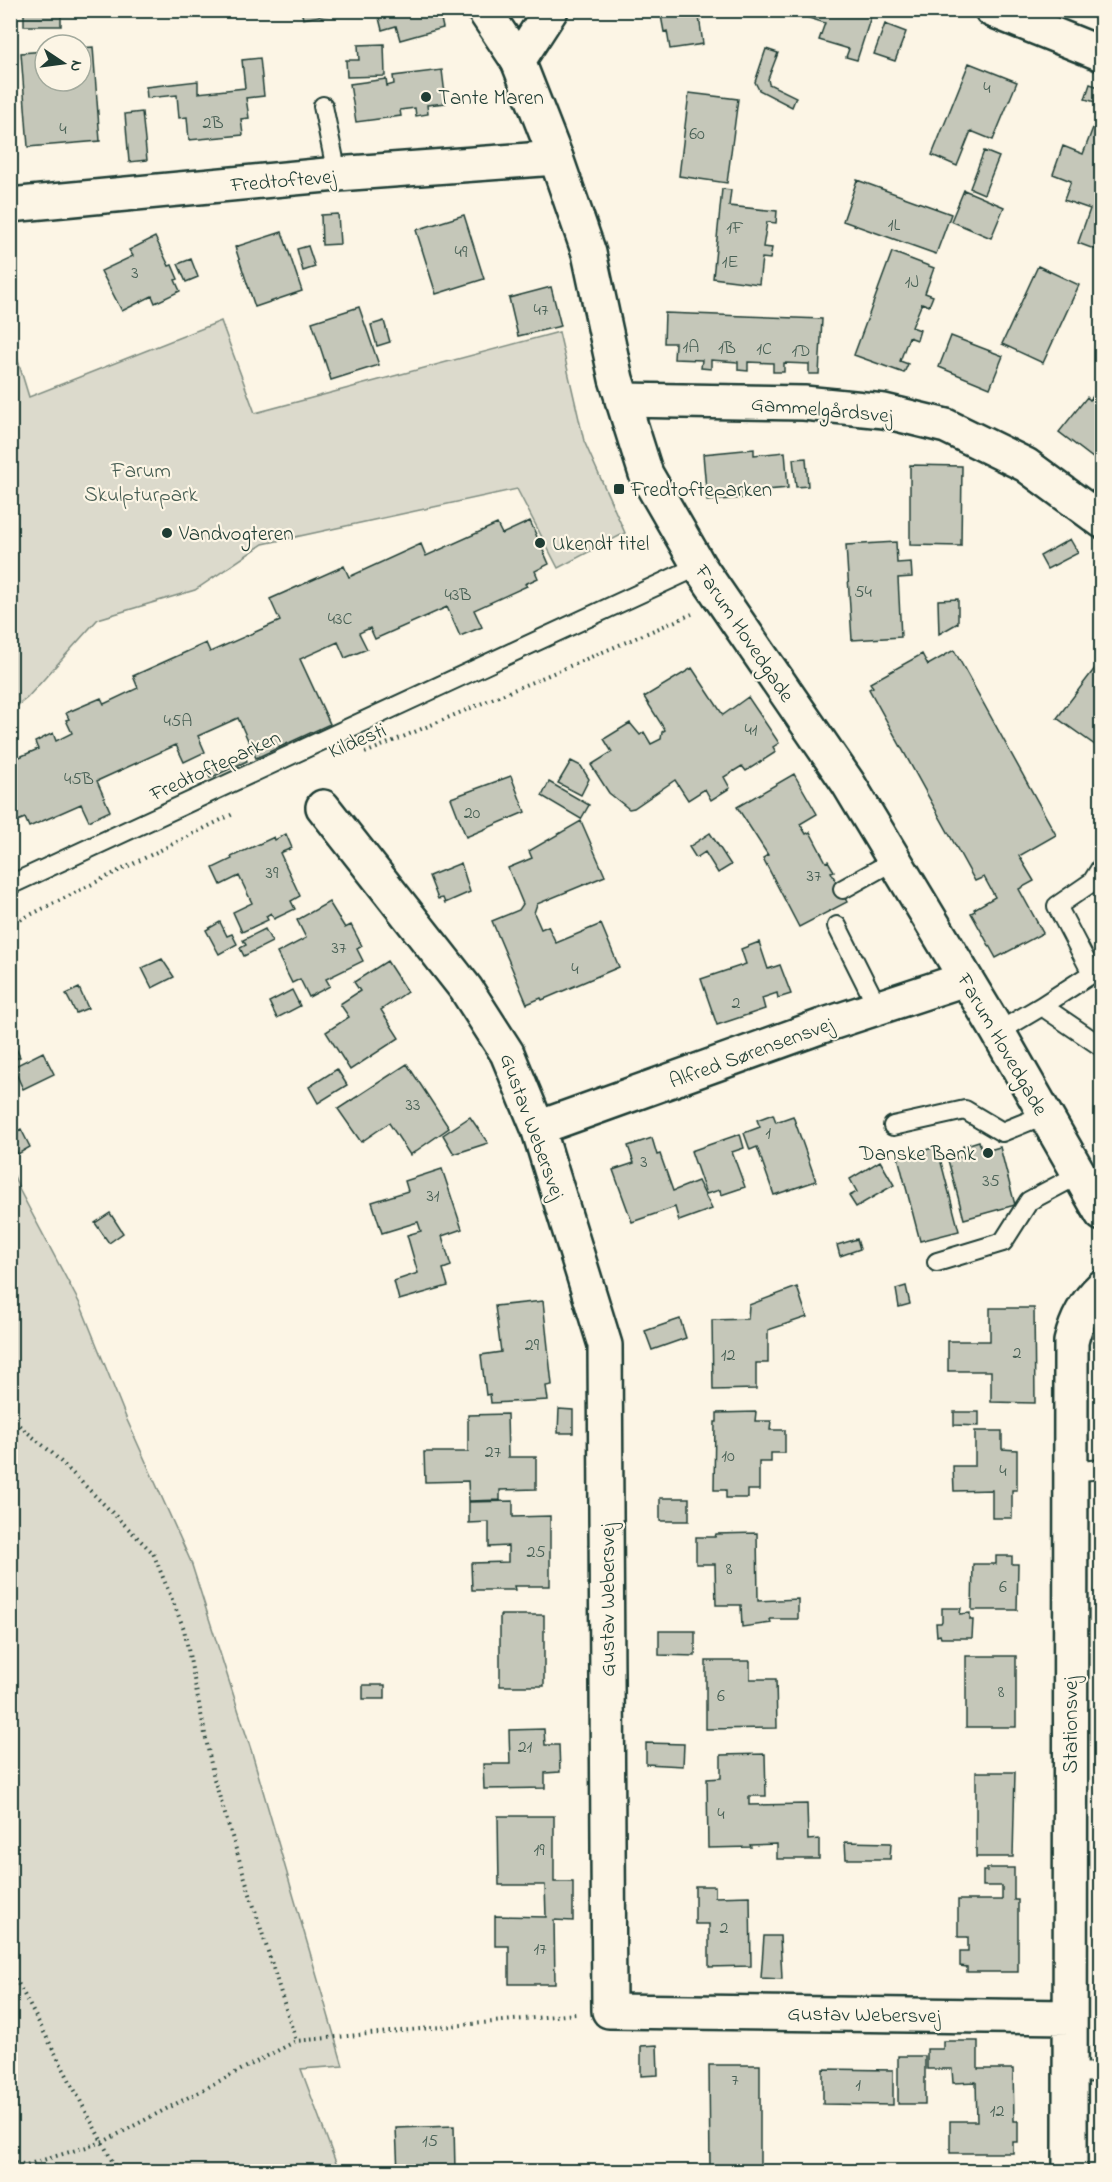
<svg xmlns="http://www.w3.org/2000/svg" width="1112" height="2182" font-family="'Indie Flower',sans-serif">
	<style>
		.green { fill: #dcdacc; stroke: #7e8c80; stroke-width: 1.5 }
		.building { fill: #c5c7b9; stroke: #1f3d34; stroke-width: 1.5 }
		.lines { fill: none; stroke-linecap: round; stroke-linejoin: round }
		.lane-casing { stroke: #1f3d34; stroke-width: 22 }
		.street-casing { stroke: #1f3d34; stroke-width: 38 }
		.secondary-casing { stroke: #1f3d34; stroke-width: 38 }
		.path { stroke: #1f3d34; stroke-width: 4; stroke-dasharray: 1.5 4.5; stroke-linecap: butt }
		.lane { stroke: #fcf5e5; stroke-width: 18 }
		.street { stroke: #fcf5e5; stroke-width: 33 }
		.secondary { stroke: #fcf5e5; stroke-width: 33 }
		.poi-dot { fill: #1f3d34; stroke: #fcf5e5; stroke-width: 2 }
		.labels { text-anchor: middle; stroke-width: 4.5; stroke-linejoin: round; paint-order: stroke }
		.number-label { font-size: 18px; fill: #486055 }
		.poi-label { font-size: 21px; fill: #1f3d34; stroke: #fcf5e5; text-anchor: start }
		.street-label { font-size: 21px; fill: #1f3d34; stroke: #fcf5e5 }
		.park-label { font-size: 21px; fill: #455c52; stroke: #fcf5e5 }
	</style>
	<rect width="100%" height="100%" fill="#fcf5e5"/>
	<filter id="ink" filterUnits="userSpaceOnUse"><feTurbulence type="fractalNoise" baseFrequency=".0167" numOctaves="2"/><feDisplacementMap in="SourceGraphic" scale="12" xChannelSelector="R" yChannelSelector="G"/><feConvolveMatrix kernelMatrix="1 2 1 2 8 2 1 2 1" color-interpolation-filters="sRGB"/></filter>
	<g filter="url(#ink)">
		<path class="green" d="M221,321L255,413L559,332L584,441L625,533L558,568L517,489L263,544L195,590L98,619L27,698L11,711V338L29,397Z
			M10,1166L20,1191L81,1306L127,1420L191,1562L252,1753L343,2066L301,2069L339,2171H11Z"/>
		<path class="building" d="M24,10H61V26H24Z
			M301,10H354L303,19Z
			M377,10H439L443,28L400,40L396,26L382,30Z
			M660,10H698L703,44L670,49L667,31L664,32Z
			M808,10H873L857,60L846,57L849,49L819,40L825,23L806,17Z
			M885,24L906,32L895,61L874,54Z
			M384,44L385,76L347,77L346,60H359L358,45Z
			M93,47L100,141L28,147L21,53L45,51V81H81V48Z
			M766,49L778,53L768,79L769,84L796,97L792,107L759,90L755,82Z
			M260,58L264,96L246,98L249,118L241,119L243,135L189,140L187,117L179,118L177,95L147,98L146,87L198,81V93L245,88L242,60Z
			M969,63L1017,82L993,140L971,131L957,166L932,155Z
			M442,70L446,103L427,105L428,114L416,116L415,108L400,110L401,116L356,122L350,84L386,79L387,86L394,84L393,76Z
			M1090,84L1102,88V104L1085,99Z
			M689,93L738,99L727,183L679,176Z
			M142,112L147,160L129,162L125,114Z
			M1099,112L1102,113V252L1078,243L1090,209L1064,200L1071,181L1053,174L1063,146L1083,154Z
			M984,151L999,157L984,194L970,188Z
			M857,180L951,214L936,254L843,221Z
			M722,189L731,190L729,206L777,211L776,223L767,222L763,247L772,248L770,259L762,258L759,284L713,278Z
			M964,190L1004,207L991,238L951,221Z
			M338,214L340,244L322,245L321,215Z
			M464,215L484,279L436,294L416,230Z
			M282,232L302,291L255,307L235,247Z
			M155,237L169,266L172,265L178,279L175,280L180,291L155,303L152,296L122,311L101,271L133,256L129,250Z
			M308,246L315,267L303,271L297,249Z
			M892,252L934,268L925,293L933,296L929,306L922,303L912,327L920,330L917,340L909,337L900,361L908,364L904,373L854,355Z
			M191,259L198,277L186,282L178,264Z
			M1038,266L1079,285L1043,363L1002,344Z
			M551,287L561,326L518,336L509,298Z
			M359,307L379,365L331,380L312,322Z
			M665,313L822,319L819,374H809V364L784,363V372H773V363L748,362V371L738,370V362L711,360V369L701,368L702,360L674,359L675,343H664Z
			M384,321L390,342L377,346L371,325Z
			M951,336L1003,356L990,388L939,367Z
			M1101,386H1102V465L1059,432L1087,397L1090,400Z
			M754,449V455L785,452L788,488L756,491V497L707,501L703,454Z
			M806,458L808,486L796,487L793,459Z
			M910,465L962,466L961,546L910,545Z
			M530,521L549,564L535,571L538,578L525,584L527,586L474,610L482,627L460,636L447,607L375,639L370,628L359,633L367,649L345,658L338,642L300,659L330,724L256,758L238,718L198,736L205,752L184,762L176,745L97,781L110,811L89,821L81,804L29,827L25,818L10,824V761L38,749L35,742L53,733L56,741L72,733L66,720L69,719L66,713L101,698L104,704L138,688L133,676L206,643L210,652L280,621L270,599L344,566L349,577L421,544L426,556L497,524L502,534Z
			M1070,539L1078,553L1047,569L1040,556Z
			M896,542L897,563L911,562L912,577L898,578L901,637L852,640L846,545Z
			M958,599V623L939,634L938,600Z
			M954,650L1056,835L1019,856L1034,881L1019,889L1043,933L996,958L971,913L975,911L974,909L995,897L984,877L975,881L869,689L873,687L870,683L922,654L928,665Z
			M1102,659V750L1057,718Z
			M692,668L723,715L748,697L779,743L773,747L776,752L746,771L742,766L724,777L730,788L711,800L705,789L688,800L675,780L634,808L629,809L609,793L591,765L612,752L604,739L630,723L640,735L644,732L651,744L661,739L662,732L665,730L644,697Z
			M244,753L247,761L210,778L207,770Z
			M571,761L581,766L589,779L581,795L558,783Z
			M794,774L817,814L800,824L806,834L810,832L826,862L828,861L834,871L831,872L847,902L799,927L763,858L768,855L737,807Z
			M511,776L525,812L466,837L451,798Z
			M549,782L589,805L581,819L542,796Z
			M581,821L605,876L537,904L534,913L541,929L548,926L556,943L601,924L619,967L542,1000L541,998L527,1004L492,921L519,910L523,904L508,868L532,858L529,851Z
			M710,833L731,865L718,873L705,852L696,858L689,847Z
			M286,834L292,848L280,853L300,896L291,901L295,909L274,919L271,913L266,916L268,920L242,932L233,912L252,903L239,876L221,885L213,868L232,859L231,857L274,837L275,840Z
			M461,863L470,892L445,903L443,898L438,899L429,876Z
			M329,902L345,928L351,925L362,946L357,949L363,961L326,979L330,986L309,997L300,979L292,983L277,953L306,938L297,920Z
			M220,922L227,936L232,934L237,944L219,954L206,930Z
			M265,929L272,942L244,956L240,948L246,945L243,940Z
			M759,942L768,969L780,965L791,994L778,998L777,993L762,998L765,1009L717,1025L701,979L746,964L741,949Z
			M162,959L174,977L152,988L142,968Z
			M387,961L407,992L381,1010L399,1038L350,1070L326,1032L349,1017L340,1004L360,991L354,982Z
			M79,988L88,1008L76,1013L66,994Z
			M292,990L300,1006L277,1018L269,1002Z
			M14,1044L20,1057L10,1062V1045Z
			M43,1052L54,1074L23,1089L13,1067Z
			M407,1064L449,1128L410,1155L389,1123L361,1142L338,1109Z
			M337,1069L347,1085L318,1103L309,1087Z
			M773,1114L776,1122L793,1116L816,1181L774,1195L757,1147L750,1150L744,1133L760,1127L757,1120Z
			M470,1117L488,1143L454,1154L443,1135Z
			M21,1129L30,1147L18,1154L10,1140V1135Z
			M740,1134L744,1148L732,1152L745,1187L721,1195L720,1190L706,1194L691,1151Z
			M652,1138L657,1155L660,1154L673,1191L698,1181L712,1209L679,1221L675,1207L632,1222L613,1170L634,1163L628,1146Z
			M979,1141L982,1152L1000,1147L1015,1205L964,1219L948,1160L965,1156L963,1146Z
			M937,1147L959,1231L920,1241L898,1157Z
			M880,1161L894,1185L856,1207L849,1196L857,1192L850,1179Z
			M442,1169L462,1229L442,1236L451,1266L443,1269L448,1286L399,1300L394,1281L418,1273L407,1235L421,1231L418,1222L382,1233L372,1202L408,1191L405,1181Z
			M110,1213L123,1233L109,1243L95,1223Z
			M857,1239L860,1249L840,1256L837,1245Z
			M906,1286L910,1304L899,1307L896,1289Z
			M797,1287L807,1317L768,1330V1363H756V1389L713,1390L712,1320L748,1319L749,1305Z
			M543,1301L552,1385L546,1386L548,1400L491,1403L490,1394L486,1395L481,1355L501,1352L495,1306Z
			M990,1308H1034L1035,1403L991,1402V1371H948V1341H990Z
			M680,1319L686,1338L652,1350L645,1331Z
			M559,1409L573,1410V1433H558Z
			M756,1412L755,1421H771L770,1430H785V1453H771V1462H759V1490H748V1498H726V1490H714L715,1422H717V1413Z
			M954,1412H979V1426L954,1425Z
			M507,1414L508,1457H536V1489L500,1490V1500L469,1501L468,1481L425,1482L424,1452H468V1415Z
			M975,1431H1002V1449L1017,1450V1490H1012V1518H992V1490L954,1491L953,1466H975Z
			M660,1498H689V1521H660Z
			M513,1501V1517L550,1516V1586H514L515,1590H472L471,1563L508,1562V1546L489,1547V1522L469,1523V1502Z
			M757,1533L758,1601L798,1599V1619H770L771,1623L742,1627L741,1605H716L715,1564H696V1537H715L716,1534Z
			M996,1556H1012V1564H1018L1017,1610H972L973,1564H996Z
			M942,1608H961L960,1614L970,1613V1620H973L972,1638H941L940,1635L937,1636L936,1623H941L942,1621Z
			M500,1615H544V1686H500Z
			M659,1631H695V1656L659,1655Z
			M966,1656H1016V1727H966Z
			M706,1661H750V1679H776L777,1728L706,1729Z
			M363,1685H385V1699H363Z
			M544,1729L545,1745H559L560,1772L545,1773V1788L484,1789L483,1764H510L509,1730Z
			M646,1743L684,1744L683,1766L646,1764Z
			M765,1754L766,1796H749V1805L807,1804L808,1840L819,1839V1859H777V1844L750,1845L751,1847L708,1848L707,1779L721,1778V1755Z
			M976,1772H1015L1013,1857H976Z
			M498,1816H554V1882H573V1921L554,1920L555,1984H509V1946H495V1916L546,1917L545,1885H499Z
			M845,1842L891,1843L890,1859H846Z
			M987,1868H1014V1900H1018V1972H967V1967L960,1966V1951H968V1937H958V1900H1002V1886H983V1871H987Z
			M695,1886H715V1897L750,1896L751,1966L709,1967V1924H695Z
			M764,1936H780L782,1979L761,1978Z
			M943,2041H978V2069H1013L1014,2121H1018V2142H1013V2153H950V2121H977L976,2082L953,2083L952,2069H927V2049H943Z
			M657,2045L658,2075L641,2076V2046Z
			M898,2056H925V2104H898Z
			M709,2065H760V2168H710Z
			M823,2069L893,2070V2105L823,2104Z
			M454,2126L455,2171L486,2172H398L396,2128Z
			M600,2168H645L644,2172H600Z"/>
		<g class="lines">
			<g class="lane-casing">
				<path id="lane" d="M323,106L337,174
					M12,884L699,566
					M843,889L895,860
					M837,926L878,1008
					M1092,973L1057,906L1092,882L1102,866
					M1042,1006L1102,1047
					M998,1032L1042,1006L1102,967
					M893,1126L965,1110L1002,1132L1044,1115
					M937,1262L1003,1242L1029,1201L1078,1175
					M1070,1472L1102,1469
					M1070,2073L1102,2072"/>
			</g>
			<g class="street-casing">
				<path id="street" d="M992,10L1102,54
					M518,61L551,10
					M10,205L337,174L556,158
					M622,400L804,403L884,411L946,426L1026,465L1102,521
					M323,807L466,989L507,1053L538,1128L605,1345L609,2011L1069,2017
					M538,1128L822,1026L965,979
					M1070,2172L1071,1342C1076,1320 1085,1303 1102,1287"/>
			</g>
			<g class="secondary-casing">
				<path id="secondary" d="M484,10L518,61L556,158L589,253L616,379L646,474L699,566L848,783L998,1032L1102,1214"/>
			</g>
			<path class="path" d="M365,753L692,614
				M10,925L233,814
				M10,1418L51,1452L153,1553L184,1629L214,1779L296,2041
				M10,1968L118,2172
				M10,2160L26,2165L103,2142L296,2041L576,2014"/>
			<use href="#lane" class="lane"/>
			<use href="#street" class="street"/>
			<use href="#secondary" class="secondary"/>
		</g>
	</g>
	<g class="poi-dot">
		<circle cx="426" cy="97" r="6"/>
		<rect x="613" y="483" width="12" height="12" rx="3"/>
		<circle cx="167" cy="533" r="6"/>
		<circle cx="540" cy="543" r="6"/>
		<circle cx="988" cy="1153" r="6"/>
	</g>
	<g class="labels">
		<g class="number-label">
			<text x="987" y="93">4</text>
			<text x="213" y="128">2B</text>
			<text x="63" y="134">4</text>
			<text x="697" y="139">60</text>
			<text x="894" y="230">1L</text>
			<text x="735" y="233">1F</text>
			<text x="461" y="257">49</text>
			<text x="730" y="267">1E</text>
			<text x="135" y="278">3</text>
			<text x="912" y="287">1J</text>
			<text x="541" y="315">47</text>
			<text x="691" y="352">1A</text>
			<text x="727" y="353">1B</text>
			<text x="764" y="354">1C</text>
			<text x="801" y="356">1D</text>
			<text x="863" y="597">54</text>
			<text x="458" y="600">43B</text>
			<text x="340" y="624">43C</text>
			<text x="178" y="726">45A</text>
			<text x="751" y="735">41</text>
			<text x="79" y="784">45B</text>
			<text x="472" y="818">20</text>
			<text x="272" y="878">39</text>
			<text x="814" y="881">37</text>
			<text x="339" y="953">37</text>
			<text x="575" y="974">4</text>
			<text x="736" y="1008">2</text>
			<text x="413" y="1110">33</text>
			<text x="768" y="1138">1</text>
			<text x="644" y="1167">3</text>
			<text x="991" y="1186">35</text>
			<text x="433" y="1201">31</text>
			<text x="532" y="1350">29</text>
			<text x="1017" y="1358">2</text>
			<text x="728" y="1360">12</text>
			<text x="493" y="1457">27</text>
			<text x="728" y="1461">10</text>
			<text x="1003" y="1476">4</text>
			<text x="536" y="1557">25</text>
			<text x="729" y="1574">8</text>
			<text x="1003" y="1592">6</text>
			<text x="1001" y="1697">8</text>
			<text x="721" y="1701">6</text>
			<text x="525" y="1752">21</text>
			<text x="721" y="1819">4</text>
			<text x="539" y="1855">19</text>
			<text x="724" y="1933">2</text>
			<text x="540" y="1954">17</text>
			<text x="735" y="2085">7</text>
			<text x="858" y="2090">1</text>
			<text x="997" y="2116">12</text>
			<text x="430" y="2146">15</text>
		</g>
		<g class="poi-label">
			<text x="438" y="104">Tante Maren</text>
			<text x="631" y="496">Fredtofteparken</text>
			<text x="179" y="540">Vandvogteren</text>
			<text x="552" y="550">Ukendt titel</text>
			<text x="976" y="1160" text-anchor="end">Danske Bank</text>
		</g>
		<g class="street-label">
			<text transform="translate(283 180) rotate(-5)" y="7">Fredtoftevej</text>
			<text transform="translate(822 409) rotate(5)" y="7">Gammelgårdsvej</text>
			<text transform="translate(745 633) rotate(56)" y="7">Farum Hovedgade</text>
			<text transform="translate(357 740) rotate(-23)" y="7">Kildesti</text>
			<text transform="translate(215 765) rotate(-25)" y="7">Fredtofteparken</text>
			<text transform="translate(1003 1044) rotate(60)" y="7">Farum Hovedgade</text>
			<text transform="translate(751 1052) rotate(-20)" y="7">Alfred Sørensensvej</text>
			<text transform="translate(533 1126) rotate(70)" y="7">Gustav Webersvej</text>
			<text transform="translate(607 1600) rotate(-90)" y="7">Gustav Webersvej</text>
			<text transform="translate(1070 1725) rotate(-90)" y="7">Stationsvej</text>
			<text transform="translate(864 2014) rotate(1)" y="7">Gustav Webersvej</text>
		</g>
		<g class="park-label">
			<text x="141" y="477">Farum<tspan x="141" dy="24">Skulpturpark</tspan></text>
		</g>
	</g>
	<rect width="1112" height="2182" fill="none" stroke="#fcf5e5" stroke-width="36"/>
	<rect x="18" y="18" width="1076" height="2146" fill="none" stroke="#1f3d34" stroke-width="2" filter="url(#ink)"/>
	<g transform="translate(63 63) rotate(103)"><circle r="28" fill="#fcf5e5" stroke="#a4ab9e" stroke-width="1.5"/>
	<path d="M0-4.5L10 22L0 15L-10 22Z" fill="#1f3d34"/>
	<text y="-9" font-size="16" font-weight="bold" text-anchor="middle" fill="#1f3d34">N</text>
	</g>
</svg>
